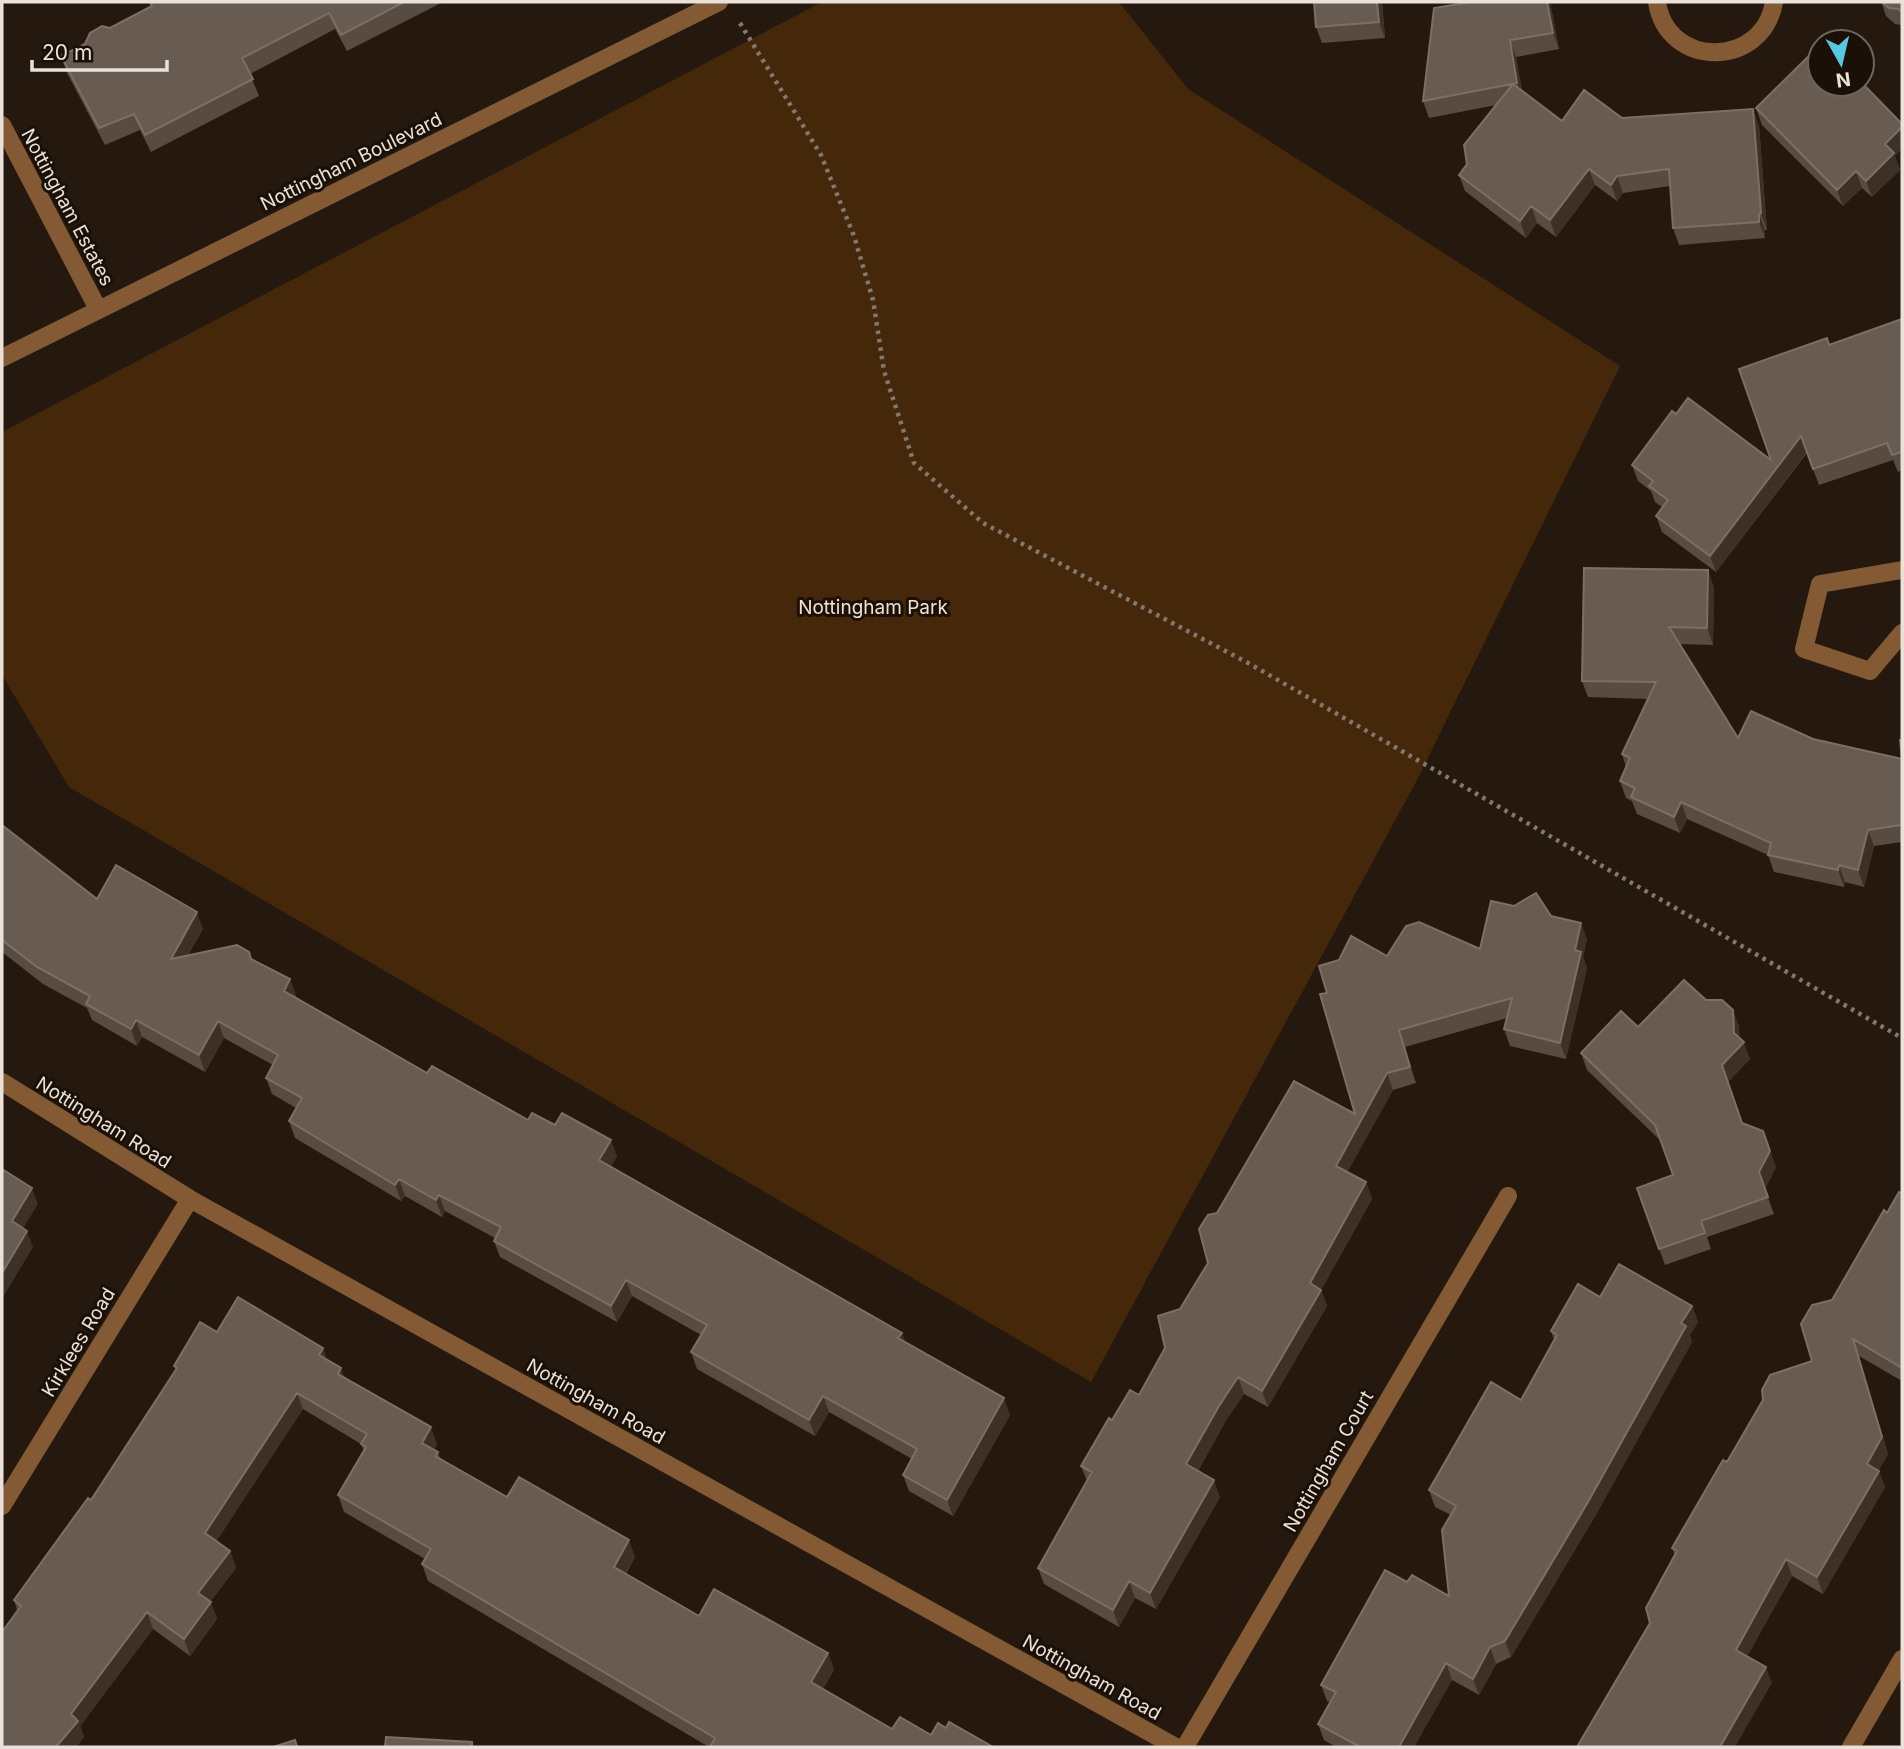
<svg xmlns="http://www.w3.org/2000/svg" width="1904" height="1749" font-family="Inter,sans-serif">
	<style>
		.green { fill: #45280a }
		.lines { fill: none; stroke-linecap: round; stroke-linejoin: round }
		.path { stroke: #82786f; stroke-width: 4.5; stroke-dasharray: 3.5 5; stroke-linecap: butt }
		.minor { stroke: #835a33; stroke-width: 18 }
		.tertiary { stroke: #835a33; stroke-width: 18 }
		.wall { fill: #584b41 }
		.shaded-wall { fill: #3d3026 }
		.building { fill: #685b51; stroke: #7c7066; stroke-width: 2 }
		.labels { text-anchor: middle; stroke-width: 6; stroke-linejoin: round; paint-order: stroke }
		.street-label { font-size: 19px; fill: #e9e1da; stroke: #1b1007 }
		.park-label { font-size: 19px; fill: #f2e0d1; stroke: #1b1007 }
	</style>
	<rect width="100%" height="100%" fill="#25190f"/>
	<path class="green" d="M822,2H1119L1188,89L1620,366L1418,778L1091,1382L69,787L2,675V432Z"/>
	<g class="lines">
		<path class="path" d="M740,23L821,155L854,236L873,300L884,371L914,463L983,523L1250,664L1902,1038"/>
		<path class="minor" d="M1657,2C1667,69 1763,69 1774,2
			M2,125L98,309
			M1902,570L1820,584L1804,649L1870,671L1902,633
			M2,1082L190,1199L1176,1747
			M2,1506L190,1199
			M1185,1747L1508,1196
			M1851,1747L1902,1659"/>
		<path class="tertiary" d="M2,358L719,2"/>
	</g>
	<path class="wall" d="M150,2H443L347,51L335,29L250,74L259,96L151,152L140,130L105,145L67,73L61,56L85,44L110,28L151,6Z
		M1382,2L1385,38L1322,43L1316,27Z
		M1550,2L1559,49L1516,57L1522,91L1562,121L1622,118L1759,125L1767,230H1765V238L1679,245L1673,228L1670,186L1623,193L1617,201L1595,185L1556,237L1537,223L1526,238L1465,191L1459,175L1467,164L1496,105L1429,118L1423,101Z
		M1878,2H1902V25L1895,24L1886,16L1882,4Z
		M1756,108L1895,156L1900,170L1872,197L1862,188L1843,206L1762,125Z
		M1902,319V470L1898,472L1893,460L1819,485L1807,453L1716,572L1662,532L1656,516L1662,507L1655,502L1651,491L1638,481L1632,465L1676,414L1771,460L1829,345Z
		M1714,587L1713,645L1680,644L1738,738L1813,739L1902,759V740V842L1874,846L1864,887L1845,882L1844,887L1774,872L1768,855L1687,819L1680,833L1637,814L1632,801L1626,798L1620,781L1626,767L1622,754L1648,699L1588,697L1582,681Z
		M2,825L97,899L203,929L188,955L251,959L290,979L296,996L295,998L427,1073L528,1120L555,1125L617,1156L611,1166L902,1333L905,1342L1010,1415L953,1516L909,1491L903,1475L912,1459L829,1412L815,1436L697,1369L691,1352L701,1335L632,1296L617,1322L500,1257L494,1241L495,1238L445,1211L442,1217L405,1196L401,1201L295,1138L289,1121L296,1108L272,1094L266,1078L273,1065L224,1038L205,1072L142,1037L137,1046L92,1020L87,1008L43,984L2,952Z
		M1551,916L1587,939L1583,957L1587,968L1566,1059L1510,1046L1504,1029L1507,1018L1405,1047L1416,1083L1393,1090L1347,1172L1366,1182L1372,1199L1321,1290L1327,1306L1268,1407L1244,1394L1225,1422L1198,1471L1220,1497L1156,1609L1135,1598L1119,1627L1044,1584L1038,1568L1087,1481L1081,1466L1112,1420L1139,1395L1165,1348L1180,1309L1208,1263L1217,1213L1355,1114L1327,993L1387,956L1480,949Z
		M1706,1000L1739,1026V1038L1750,1059L1728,1082L1742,1123L1776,1167L1765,1189L1774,1214L1707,1237L1711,1249L1665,1265L1637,1188L1673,1175L1661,1141L1587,1070L1581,1053Z
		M1902,1194V1381L1859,1356L1888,1454L1878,1471L1885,1487L1823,1594L1792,1576L1747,1656L1772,1683L1650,1623L1675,1556L1672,1548L1727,1462L1812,1361L1832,1300L1887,1213Z
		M1600,1297L1692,1306L1698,1322L1690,1335L1692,1342L1594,1518L1511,1657L1496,1664L1479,1695L1452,1680L1414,1747H1336L1324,1740L1318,1724L1330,1702L1327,1701L1321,1685L1407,1582L1449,1596L1451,1515L1435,1507L1429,1490L1521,1400L1554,1340L1551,1331Z
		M217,1332L323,1348L327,1360L344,1378L437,1444L434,1450L438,1452L440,1458L507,1497L635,1557L626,1574L699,1616L828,1653L834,1670L823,1689L892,1729L931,1735L946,1728L993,1747H709L428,1581L422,1564L425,1559L344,1512L338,1495L364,1451L361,1444L303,1409L216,1541L230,1551L236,1568L210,1602L217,1619L190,1656L153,1629L80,1726L84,1737L76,1747H2L17,1610L14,1600L91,1500L176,1370L174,1366Z"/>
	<path class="shaded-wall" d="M1377,2H1382L1385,38L1379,22Z
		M1547,2H1550L1559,49L1553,33Z
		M1510,40L1516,57L1523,99L1517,83Z
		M1753,109L1759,125L1767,230L1761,213Z
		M1902,127V149L1895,156L1900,170L1872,197L1866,181L1885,144Z
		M1589,169L1595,185L1556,237L1550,220Z
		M1856,171L1862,188L1843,206L1837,190Z
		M1617,176L1623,193L1617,201L1611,185Z
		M1531,206L1537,223L1526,238L1520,221Z
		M1759,214L1765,230V238L1759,222Z
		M1801,436L1807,452L1716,572L1710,556Z
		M1708,570L1714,587L1713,645L1707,628Z
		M1681,802L1687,819L1680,833L1674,817Z
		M1868,830L1874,846L1864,887L1858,870Z
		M1839,865L1845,882L1844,887L1838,870Z
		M197,912L203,929L177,975L171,959Z
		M1581,923L1587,939L1583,957L1587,968L1566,1059L1560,1043L1575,950Z
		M290,979L296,996L290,1007L284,991Z
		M1733,1010L1739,1026L1740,1047L1744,1042L1750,1059L1728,1082L1722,1065L1734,1033Z
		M136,1020L142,1037L137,1046L131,1029Z
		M218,1021L224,1038L205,1072L199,1055Z
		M1399,1030L1405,1047L1416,1083L1410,1067Z
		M1387,1073L1393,1090L1342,1182L1336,1166Z
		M1763,1131L1776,1167L1765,1189L1759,1172Z
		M611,1140L617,1156L605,1176L599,1160Z
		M399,1179L405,1196L401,1201L395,1185Z
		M1366,1182L1372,1199L1321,1290L1327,1306L1268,1407L1262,1391L1310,1283Z
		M32,1188L38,1204L18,1237L12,1221Z
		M439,1195L445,1211L442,1217L436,1200Z
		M27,1231L33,1247L2,1299V1273Z
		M626,1280L632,1296L617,1322L611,1306Z
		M1692,1306L1698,1322L1690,1335L1692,1342L1594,1518L1511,1657L1505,1641Z
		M902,1333L908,1349L898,1338Z
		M1853,1339L1859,1356L1888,1454L1875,1477L1879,1471L1885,1487L1823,1594L1817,1577L1867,1464Z
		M323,1348L329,1365L319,1355Z
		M341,1368L347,1385L338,1374Z
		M1238,1377L1244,1394L1225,1422L1192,1481L1186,1464L1219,1406Z
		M297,1393L303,1409L211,1550L205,1533Z
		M823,1396L829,1412L815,1436L809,1420Z
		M1004,1398L1010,1415L953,1516L947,1500Z
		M431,1427L437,1444L428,1460L422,1443Z
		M1214,1480L1220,1497L1156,1609L1150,1593Z
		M629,1540L635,1557L620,1583L614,1567Z
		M230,1551L236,1568L204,1610L198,1593Z
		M1786,1559L1792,1576L1742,1666L1736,1650Z
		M1129,1581L1135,1598L1119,1627L1113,1610Z
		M211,1602L217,1619L190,1656L184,1639Z
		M147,1612L153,1629L80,1726L84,1737L76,1747H56L71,1714Z
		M1490,1647L1496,1664L1479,1695L1473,1679Z
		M828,1653L834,1670L817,1699L811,1682Z
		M1446,1663L1452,1680L1414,1747H1399Z
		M1766,1667L1772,1683L1735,1747H1720Z"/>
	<path class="building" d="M150,2H404L341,35L329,13L242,58L253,79L145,135L134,114L99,128L61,56L85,44L90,33L102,26L110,28L152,6Z
		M1314,2H1377L1379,22L1316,27Z
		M1471,2H1547L1553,33L1510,40L1517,83L1423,101L1434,8Z
		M1882,2H1902V12L1898,9L1889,8Z
		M1820,45V84H1862V83L1902,124V127L1885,144L1894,153L1866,181L1856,171L1837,190L1756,108Z
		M1513,84L1562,121L1584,90L1622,118L1753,109L1761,213L1759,214V222L1673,228L1669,169L1617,176L1611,185L1589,169L1550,220L1531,206L1520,221L1459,175L1467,164L1464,145Z
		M1902,319V452L1892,455L1887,443L1813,469L1801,436L1710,556L1656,516L1668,500L1649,486L1653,481L1632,465L1672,411L1676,414L1688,398L1771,460L1739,369L1827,338L1829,345Z
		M1584,568L1708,570L1707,628L1669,627L1738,738L1751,711L1813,739L1902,759L1900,740H1902V825L1868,830L1858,870L1839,865L1838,870L1768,855L1771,843L1681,802L1674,817L1631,797L1635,788L1620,781L1630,758L1622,754L1656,682L1582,681Z
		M2,825L97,899L116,865L197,912L171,959L237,945L249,952L251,959L290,979L284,991L427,1073L432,1066L528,1120L532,1113L555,1125L562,1113L611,1140L599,1160L902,1333L898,1338L1004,1398L947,1500L903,1475L917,1449L823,1396L809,1420L691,1352L707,1325L626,1280L611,1306L494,1241L501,1227L439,1195L436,1200L399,1179L395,1185L289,1121L302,1098L266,1078L278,1055L218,1021L199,1055L136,1020L131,1029L86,1004L90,996L37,967L2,940Z
		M1536,893L1551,916L1581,923L1575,950L1581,952L1560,1043L1504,1029L1512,998L1399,1030L1410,1067L1387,1073L1336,1166L1366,1182L1310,1283L1321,1290L1262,1391L1238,1377L1219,1406L1186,1464L1214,1480L1150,1593L1129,1581L1113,1610L1038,1568L1092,1472L1081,1466L1109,1418L1112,1420L1130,1390L1139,1395L1165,1348L1158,1316L1180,1309L1208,1263L1199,1229L1208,1215L1217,1213L1294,1081L1355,1114L1320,994L1327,993L1319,966L1339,960L1351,936L1387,956L1406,926L1419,922L1480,949L1491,901L1514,906Z
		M1684,980L1706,1000H1722L1733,1010L1734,1033L1744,1042L1722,1065L1742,1123L1763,1131L1770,1151L1759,1172L1768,1197L1701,1221L1705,1233L1659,1249L1637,1188L1673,1175L1655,1125L1581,1053L1621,1011L1638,1027Z
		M2,1169L32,1188L12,1221L27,1231L2,1273Z
		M1899,1192L1902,1194V1368L1853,1339L1882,1437L1867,1464L1879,1471L1817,1577L1786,1559L1736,1650L1766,1667L1720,1747H1577L1650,1623L1646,1608L1677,1551L1672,1548L1723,1460L1727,1462L1763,1400L1762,1390L1770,1375L1812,1361L1801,1324L1812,1305L1832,1300L1884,1210L1887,1213Z
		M1619,1264L1692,1306L1681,1323L1686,1326L1588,1502L1505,1641L1490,1647L1473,1679L1446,1663L1399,1747H1360L1318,1724L1336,1692L1321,1685L1385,1570L1407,1582L1412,1575L1449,1596L1442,1530L1456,1506L1429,1490L1491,1382L1521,1400L1557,1335L1551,1331L1578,1284L1600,1297Z
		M238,1297L323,1348L319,1355L341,1368L338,1374L431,1427L422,1443L438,1452L435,1456L507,1497L519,1477L629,1540L614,1567L699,1616L714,1589L828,1653L811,1682L892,1729L900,1717L931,1735L938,1723L946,1728L949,1722L993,1747H710L715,1738L422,1564L431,1549L338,1495L366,1447L361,1444L367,1434L297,1393L205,1533L230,1551L198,1593L211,1602L184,1639L147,1612L71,1714L78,1721L56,1747H2V1632L21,1606L14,1600L88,1498L91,1500L177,1368L174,1366L200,1322L217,1332Z
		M386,1737L472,1742V1747H385Z
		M295,1740L297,1747H273Z"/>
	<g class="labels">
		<g class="street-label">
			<text transform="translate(351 161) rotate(-26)" y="7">Nottingham Boulevard</text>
			<text transform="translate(68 207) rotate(62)" y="7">Nottingham Estates</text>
			<text transform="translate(104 1122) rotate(32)" y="7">Nottingham Road</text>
			<text transform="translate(78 1342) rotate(-59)" y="7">Kirklees Road</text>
			<text transform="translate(596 1401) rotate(29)" y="7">Nottingham Road</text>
			<text transform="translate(1328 1461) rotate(-60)" y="7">Nottingham Court</text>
			<text transform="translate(1092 1677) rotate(29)" y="7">Nottingham Road</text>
		</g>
		<g class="park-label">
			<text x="873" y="614">Nottingham Park</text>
		</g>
	</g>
	<rect width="1904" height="1749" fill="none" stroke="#e9e1da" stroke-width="7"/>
	<g transform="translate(1841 63) rotate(172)"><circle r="33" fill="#1b1007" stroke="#6d645b" stroke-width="2"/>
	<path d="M0-5L12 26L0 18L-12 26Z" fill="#56c9e0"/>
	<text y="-10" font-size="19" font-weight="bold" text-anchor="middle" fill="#e9e1da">N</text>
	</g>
	<path d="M32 60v10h135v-10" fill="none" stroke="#e9e1da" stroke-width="3.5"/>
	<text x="42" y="60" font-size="21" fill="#e9e1da" stroke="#1b1007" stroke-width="5" paint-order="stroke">20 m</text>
</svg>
